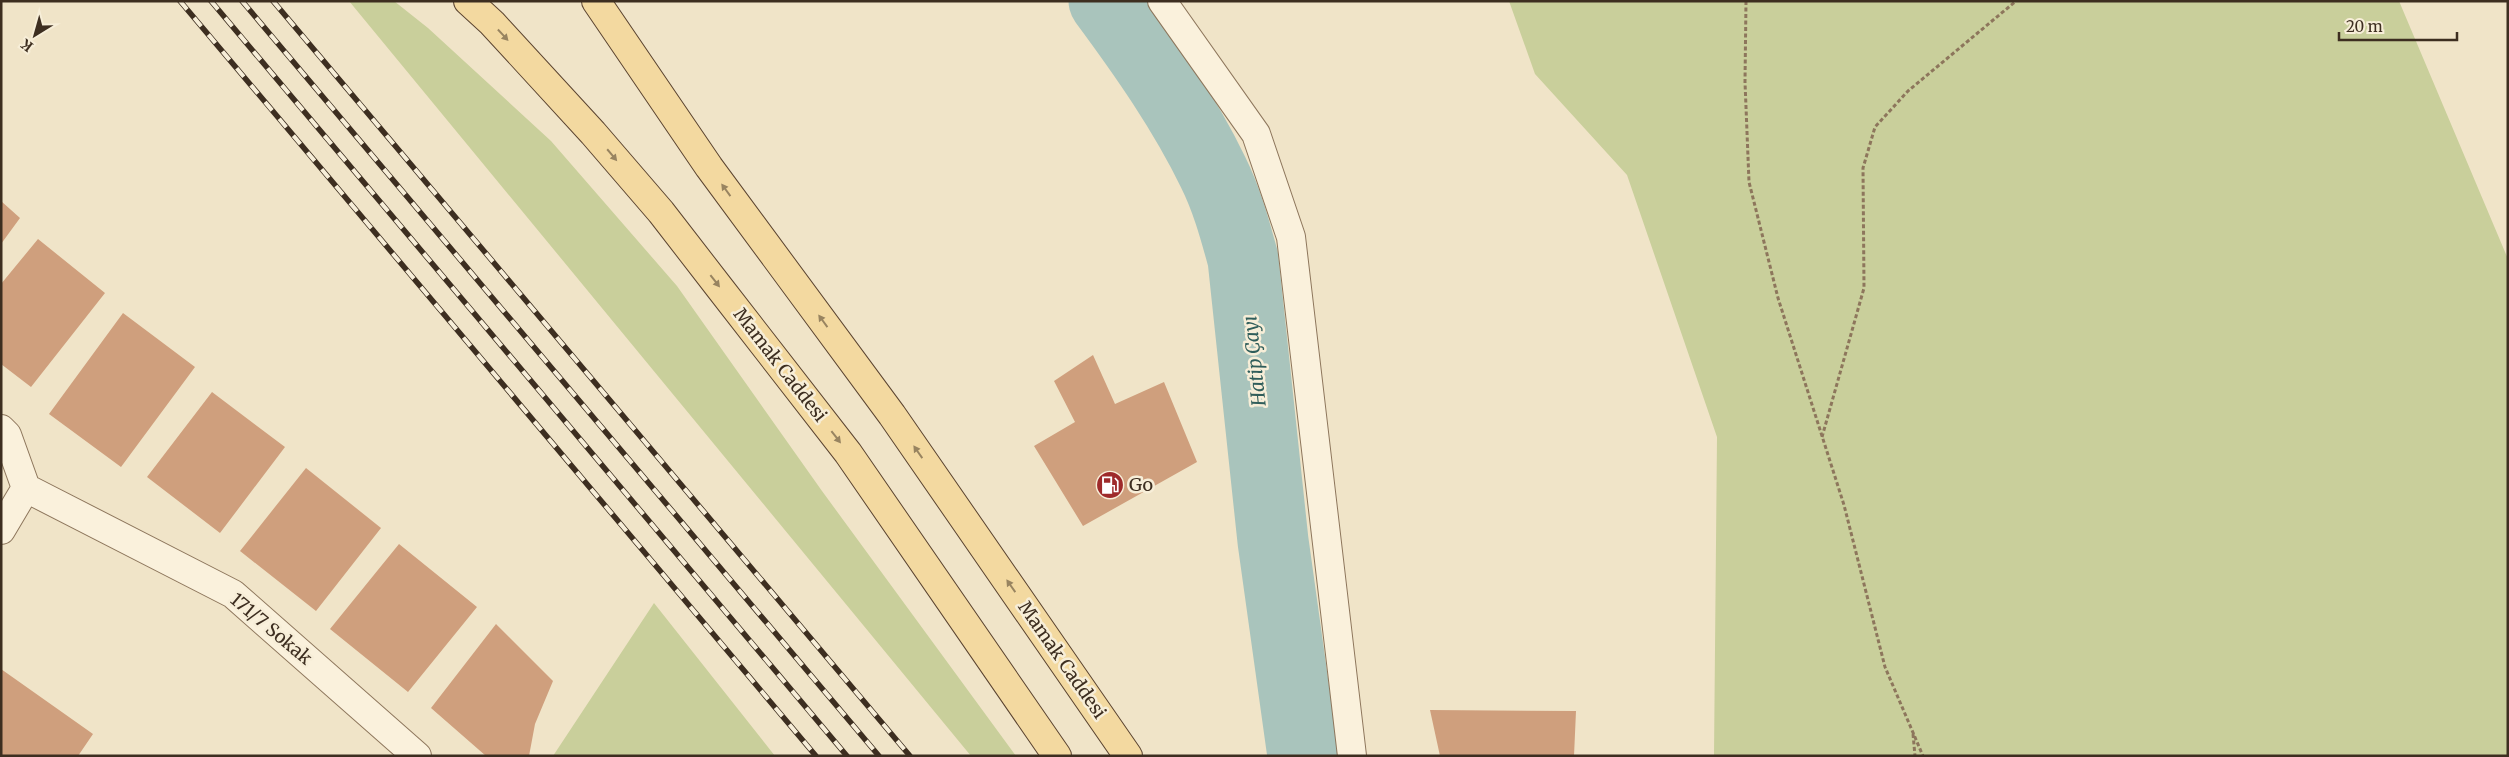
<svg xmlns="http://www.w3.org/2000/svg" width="2509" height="757" font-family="Merriweather,serif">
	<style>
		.green { fill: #c9cf9b }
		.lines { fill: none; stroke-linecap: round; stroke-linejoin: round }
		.river { stroke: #a9c4bc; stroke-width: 71 }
		.building { fill: #cf9f7d }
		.minor-casing { stroke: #8d765c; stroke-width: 30 }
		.major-casing { stroke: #5b4430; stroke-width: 30 }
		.path { stroke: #8d765c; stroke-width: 3; stroke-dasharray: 4 2.5; stroke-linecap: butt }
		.minor { stroke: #faf1dc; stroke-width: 28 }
		.major { stroke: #f3d9a0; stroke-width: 28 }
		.rail-casing { stroke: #3d2e20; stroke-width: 5.5 }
		.rail { stroke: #f7eed8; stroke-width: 4; stroke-dasharray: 11; stroke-linecap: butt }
		.oneway { fill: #988460 }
		.labels { text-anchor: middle; stroke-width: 5; stroke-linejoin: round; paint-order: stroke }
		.street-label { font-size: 18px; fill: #3d2e20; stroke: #f7eed8 }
		.poi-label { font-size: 18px; fill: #3d2e20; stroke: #f7eed8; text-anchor: start }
		.water-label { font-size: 19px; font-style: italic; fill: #2f5d5a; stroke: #f7eed8 }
	</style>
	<rect width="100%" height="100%" fill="#f0e4c8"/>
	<path class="green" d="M349,1H394L428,28L551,141L677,286L822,491L1016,756H971Z
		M1509,1H2399L2508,259V756H1714L1717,437L1627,175L1535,74Z
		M654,603L775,756H553Z"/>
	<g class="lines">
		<path class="river" d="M1104,1C1144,55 1184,112 1213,172C1227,200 1235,230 1243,259L1273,541L1303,756"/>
	</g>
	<path class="building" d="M1,201L20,218L1,244Z
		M38,239L105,293L31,387L1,364V284Z
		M123,313L195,367L121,467L49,414Z
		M1093,355L1115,404L1164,382L1197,462L1083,526L1034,446L1075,422L1054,381Z
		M212,392L285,447L220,533L147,477Z
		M306,468L381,528L316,611L240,551Z
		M399,544L477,607L408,692L330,629Z
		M496,624L553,681L535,724L529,756H486L431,708Z
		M1,669L93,734L78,756H1Z
		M1430,710L1576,711L1574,756H1440Z"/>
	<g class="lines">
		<g class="minor-casing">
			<path id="minor" d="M1162,1L1256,134L1291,237L1352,756
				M1,429L7,435L26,488L1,530
				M26,488L233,594L417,756"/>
		</g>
		<g class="major-casing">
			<path id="major" d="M468,1L492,23L593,133L661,212L719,287L848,453L1057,756
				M596,1L709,167L892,415L1128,756"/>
		</g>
		<path class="path" d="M1746,1L1745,82L1749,182L1778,298L1844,505L1885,667L1923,756
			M1822,437L1864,288L1863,168L1875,127L1908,91L2016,1
			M1913,734L1915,756"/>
		<use href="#minor" class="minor"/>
		<use href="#major" class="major"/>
		<g class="rail-casing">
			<path id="rail" d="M180,1L816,756
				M211,1L847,756
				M242,1L879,756
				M273,1L910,756"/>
		</g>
		<use href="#rail" class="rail"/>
	</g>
	<defs><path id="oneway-solid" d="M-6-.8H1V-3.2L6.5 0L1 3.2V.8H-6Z" transform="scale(1.25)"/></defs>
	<g class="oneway">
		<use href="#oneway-solid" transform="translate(503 35) rotate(47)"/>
		<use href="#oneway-solid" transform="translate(612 155) rotate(50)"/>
		<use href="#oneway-solid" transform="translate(726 190) rotate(-126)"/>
		<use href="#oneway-solid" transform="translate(715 281) rotate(52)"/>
		<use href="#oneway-solid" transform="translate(823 321) rotate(-126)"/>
		<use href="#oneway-solid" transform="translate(836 437) rotate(52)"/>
		<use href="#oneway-solid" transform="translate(918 452) rotate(-125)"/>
		<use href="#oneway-solid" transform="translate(1011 586) rotate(-125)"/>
	</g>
	<defs>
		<g id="fuel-disc" transform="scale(1.4375)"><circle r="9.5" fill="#9e2a2b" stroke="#f7eed8"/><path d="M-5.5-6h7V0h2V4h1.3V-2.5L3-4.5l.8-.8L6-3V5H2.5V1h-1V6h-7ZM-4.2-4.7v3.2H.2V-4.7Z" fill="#fff"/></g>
	</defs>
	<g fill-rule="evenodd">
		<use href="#fuel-disc" x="1110" y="485"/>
	</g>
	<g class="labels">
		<g class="street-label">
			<text transform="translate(780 365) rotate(52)" y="6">Mamak Caddesi</text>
			<text transform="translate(271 629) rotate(40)" y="6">171/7 Sokak</text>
			<text transform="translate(1062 660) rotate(55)" y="6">Mamak Caddesi</text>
		</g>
		<g class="poi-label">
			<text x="1129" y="491">Go</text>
		</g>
		<g class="water-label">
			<text transform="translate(1254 361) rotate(-96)" y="7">Hatip Çayı</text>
		</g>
	</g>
	<rect width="2509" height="757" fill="none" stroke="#3d2e20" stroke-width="5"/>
	<g transform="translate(35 35) rotate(217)" stroke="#f7eed8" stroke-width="4" paint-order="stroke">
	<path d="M0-4L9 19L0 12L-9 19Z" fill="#3d2e20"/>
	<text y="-8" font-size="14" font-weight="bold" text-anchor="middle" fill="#3d2e20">K</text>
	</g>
	<path d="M2339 32v8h118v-8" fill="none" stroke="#3d2e20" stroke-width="2.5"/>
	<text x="2346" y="32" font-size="15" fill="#3d2e20" stroke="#f7eed8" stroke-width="4" paint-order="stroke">20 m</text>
</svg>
